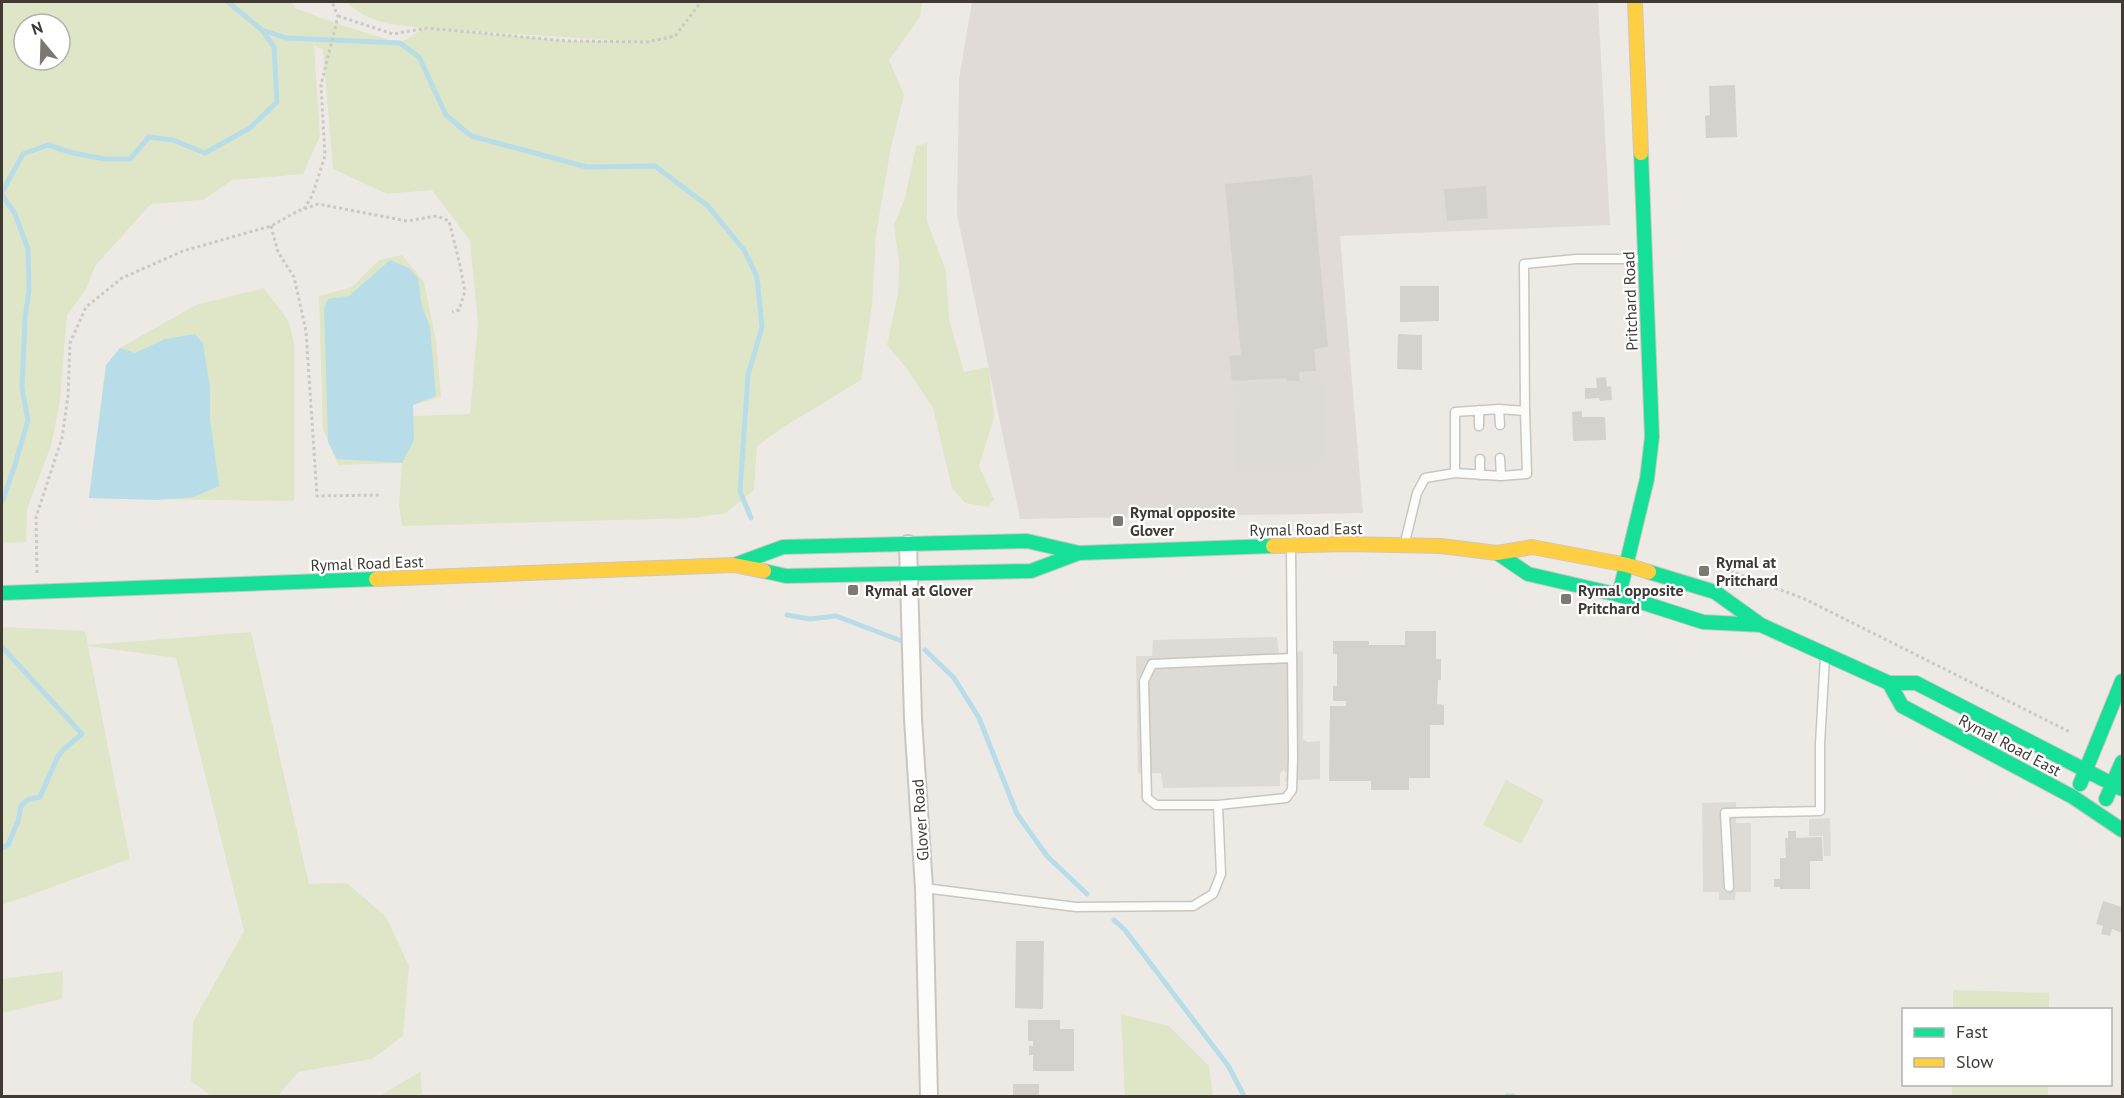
<svg xmlns="http://www.w3.org/2000/svg" width="2124" height="1098" font-family="'PT Sans',sans-serif">
	<style>
		.industrial { fill: #e0dbd7 }
		.green { fill: #dee6c7; fill-rule: evenodd }
		.parking { fill: #dedbd7 }
		.water { fill: #b8dde9 }
		.lines { fill: none; stroke-linecap: round; stroke-linejoin: round }
		.stream { stroke: #b8dde9; stroke-width: 5 }
		.building { fill: #d5d1cd }
		.lane-casing { stroke: #c9c6c2; stroke-width: 11 }
		.street-casing { stroke: #c9c6c2; stroke-width: 20 }
		.fast-casing { stroke: #cdc7bf; stroke-width: 16 }
		.slow-casing { stroke: #cdc7bf; stroke-width: 16 }
		.path { stroke: #cbc9c6; stroke-width: 3; stroke-dasharray: 3 3; stroke-linecap: butt }
		.lane { stroke: #fcfcfb; stroke-width: 8 }
		.street { stroke: #fcfcfb; stroke-width: 16 }
		.fast { stroke: #16e098; stroke-width: 14 }
		.slow { stroke: #ffcf43; stroke-width: 14 }
		.poi-dot { fill: #7d7872; stroke: #fff; stroke-width: 2 }
		.labels { text-anchor: middle; stroke-width: 4.5; stroke-linejoin: round; paint-order: stroke }
		.street-label { font-size: 16px; fill: #413a34; stroke: #fff }
		.poi-label { font-size: 16px; font-weight: bold; fill: #413a34; stroke: #fff; text-anchor: start }
	</style>
	<rect width="100%" height="100%" fill="#edeae6"/>
	<path class="industrial" d="M972,2H1598L1610,225L1340,236L1363,513L1020,519L957,214L959,79Z"/>
	<path class="green" d="M2,2H292L295,8L335,23L399,43L425,28C396,25 368,24 347,2H922L920,17L889,60L904,95L891,147L876,235L872,305L861,380L782,428L757,446L754,490L726,513L693,518L402,526L399,504L402,463L338,465L323,429L319,296L352,287L379,260L402,255L424,282L436,340L441,397L413,405V416L470,414L478,323L470,241L432,190L387,194L333,169L323,50L314,45L320,136L303,174L232,180L203,200L151,204L95,266L85,291L67,315L60,401L51,446L27,509L26,542L2,543ZM24,24H60V60H24ZM438,29L629,41H567Z
		M927,143V221L946,271L949,319L964,372L989,367L994,417L979,466L994,499L988,507L965,503L952,488L933,408L907,369L887,345L898,294L899,263L894,225L905,198L916,146Z
		M264,288L289,322L294,344V501L89,498L106,365L120,348L196,305Z
		M2,627L85,631L88,645L251,632L309,884L347,883L386,917L409,966L403,1036L372,1059L298,1072L278,1096H211L191,1081L193,1022L244,931L176,658L88,646L130,859L2,905Z
		M1506,780L1544,800L1521,844L1483,825Z
		M63,971L62,999L2,1013V979Z
		M1953,990L2049,993V1009H1953Z
		M1121,1014L1169,1026L1209,1066L1213,1096H1125Z
		M421,1071L422,1096H380Z
		M1952,1085H2048V1096H1952Z"/>
	<path class="parking" d="M1323,380L1327,465L1236,469L1232,384Z
		M1277,637L1279,653L1303,651V739L1307,742L1320,741V779L1285,781L1287,774L1284,770L1280,773V786L1163,788L1161,773H1138L1136,656H1152L1153,640Z
		M1736,802V823H1751V892H1736L1735,900H1719V892H1703L1702,803Z
		M1830,818L1831,856H1824L1823,836H1809V819Z"/>
	<path class="water" d="M390,260L409,268L418,278L422,306L430,327L436,396L413,405L414,440L402,463L337,459L328,442L324,309L328,299L349,296Z
		M195,334L203,343L210,387V418L219,486L194,497L156,500L89,498L106,365L120,348L135,353L165,339Z"/>
	<g class="lines">
		<path class="stream" d="M262,30L286,38L400,43L419,57L446,115L471,136L587,167L655,166L708,206L744,250L757,277L762,327L748,375L740,491L751,518
			M2,192L23,154L48,145L73,153L105,159H130L149,137L173,140L205,153L250,128L277,102L274,47L262,30L228,2
			M2,195L15,214L28,249L29,291L25,318L22,388L28,420L14,468L2,502
			M787,615L810,619L836,616L907,643
			M2,647L82,734L64,749L58,756L40,797L27,800L21,806L18,821L8,845L2,848
			M925,650L954,678L979,718L1017,814L1047,856L1087,894
			M1114,920L1125,930L1229,1067L1244,1096
			M1507,1096H1513"/>
	</g>
	<path class="building" d="M1735,85L1737,137L1706,138L1705,116L1710,115L1709,86Z
		M1312,175L1328,347L1314,349L1316,371L1299,372L1300,381H1287L1286,378L1232,381L1229,356L1241,355L1225,184Z
		M1486,186L1488,218L1447,221L1444,189Z
		M1400,286H1439V321L1400,322Z
		M1398,334L1422,335V370L1397,369Z
		M1606,377L1607,387L1611,386L1612,400L1600,401L1599,398L1585,399V388H1597L1596,378Z
		M1582,411V417H1605L1606,440L1573,441L1572,412Z
		M1405,631H1436V659H1441V680H1438L1437,704L1444,705V725H1430V778H1409V790H1371V781H1329L1330,706H1346V701H1333V686H1337V654H1333V641H1369V645H1405Z
		M1788,831H1796V838L1822,837L1823,861H1810V889H1780V887H1774V879H1780V858H1786L1785,838H1788Z
		M2103,901L2122,907V933L2112,929L2110,936L2101,934L2103,926L2096,924Z
		M1016,941H1044L1043,1009L1015,1008Z
		M1028,1020H1060V1029H1074V1071H1033V1055H1029V1046H1033V1041H1028Z
		M1013,1084H1039V1096H1013Z"/>
	<g class="lines">
		<g class="lane-casing">
			<path id="lane" d="M1499,409L1500,425
				M1479,410V426
				M1525,411L1499,409L1455,412V473L1501,476L1527,474L1525,411L1524,264L1576,259H1645
				M1500,458L1501,476
				M1480,475V459
				M1405,542L1417,493L1425,478L1455,473
				M1291,549L1293,758L1292,790L1286,798L1218,805H1156L1147,798L1144,681L1152,664L1292,658
				M1729,887L1725,813L1820,811V744L1825,657
				M924,888L1076,907L1193,906L1213,894L1221,874L1218,805"/>
		</g>
		<g class="street-casing">
			<path id="street" d="M908,544L913,719L924,888L929,1096"/>
		</g>
		<g class="fast-casing">
			<path id="fast" d="M1497,553L1528,574L1619,595L1703,622L1761,625
				M734,565L783,547L1027,541L1079,553L1273,546
				M764,571L786,576L1031,571L1079,553
				M1649,572L1715,592L1761,625L1889,683H1916L2122,789
				M2,593L376,579
				M1619,595L1647,479L1652,437L1641,153
				M1889,683L1902,706L2073,797L2122,830
				M2080,784L2122,681
				M2106,799L2122,762"/>
		</g>
		<g class="slow-casing">
			<path id="slow" d="M1635,2L1641,153
				M1273,546L1345,544L1441,546L1497,553L1532,547L1627,565L1649,572
				M376,579L734,565L764,571"/>
		</g>
		<path class="path" d="M338,16L393,34L427,28L567,41L647,42L675,36L698,6L699,2
			M304,209L312,196L325,156L321,85L338,16L332,2
			M271,226L278,252L294,277L306,331L317,496L380,495
			M1719,567L1805,599L2070,732
			M37,573L36,517L62,438L68,396L70,343L86,307L122,278L183,251L271,226L298,211L318,204L407,221L437,216L449,221L459,261L465,291L459,310L452,312"/>
		<use href="#lane" class="lane"/>
		<use href="#street" class="street"/>
		<use href="#fast" class="fast"/>
		<use href="#slow" class="slow"/>
	</g>
	<g class="poi-dot">
		<rect x="1112" y="515" width="12" height="12" rx="3"/>
		<rect x="1698" y="565" width="12" height="12" rx="3"/>
		<rect x="847" y="584" width="12" height="12" rx="3"/>
		<rect x="1560" y="593" width="12" height="12" rx="3"/>
	</g>
	<g class="labels">
		<g class="street-label">
			<text transform="translate(1630 301) rotate(-92)" y="6">Pritchard Road</text>
			<text transform="translate(1306 529) rotate(-1)" y="6">Rymal Road East</text>
			<text transform="translate(367 563) rotate(-2)" y="6">Rymal Road East</text>
			<text transform="translate(2010 745) rotate(28)" y="6">Rymal Road East</text>
			<text transform="translate(920 820) rotate(-94)" y="6">Glover Road</text>
		</g>
		<g class="poi-label">
			<text x="1130" y="518">Rymal opposite<tspan x="1130" dy="18">Glover</tspan></text>
			<text x="1716" y="568">Rymal at<tspan x="1716" dy="18">Pritchard</tspan></text>
			<text x="865" y="596">Rymal at Glover</text>
			<text x="1578" y="596">Rymal opposite<tspan x="1578" dy="18">Pritchard</tspan></text>
		</g>
	</g>
	<rect width="2124" height="1098" fill="none" stroke="#413a34" stroke-width="6"/>
	<rect x="1902" y="1008" width="210" height="78" fill="#ffffff" stroke="#b3b0ae" stroke-width="1.5"/>
	<rect x="1914" y="1028" width="30" height="9" fill="#16e098" stroke="#b3b0ae" stroke-width="1.5"/>
	<text x="1956" y="1038" font-size="18" fill="#413a34">Fast</text>
	<rect x="1914" y="1058" width="30" height="9" fill="#ffcf43" stroke="#b3b0ae" stroke-width="1.5"/>
	<text x="1956" y="1068" font-size="18" fill="#413a34">Slow</text>
	<g transform="translate(42 42) rotate(341)"><circle r="28" fill="#ffffff" stroke="#b3b0ae" stroke-width="1.5"/>
	<path d="M0-4.5L10 22L0 15L-10 22Z" fill="#7d7872"/>
	<text y="-9" font-size="16" font-weight="bold" text-anchor="middle" fill="#413a34">N</text>
	</g>
</svg>
